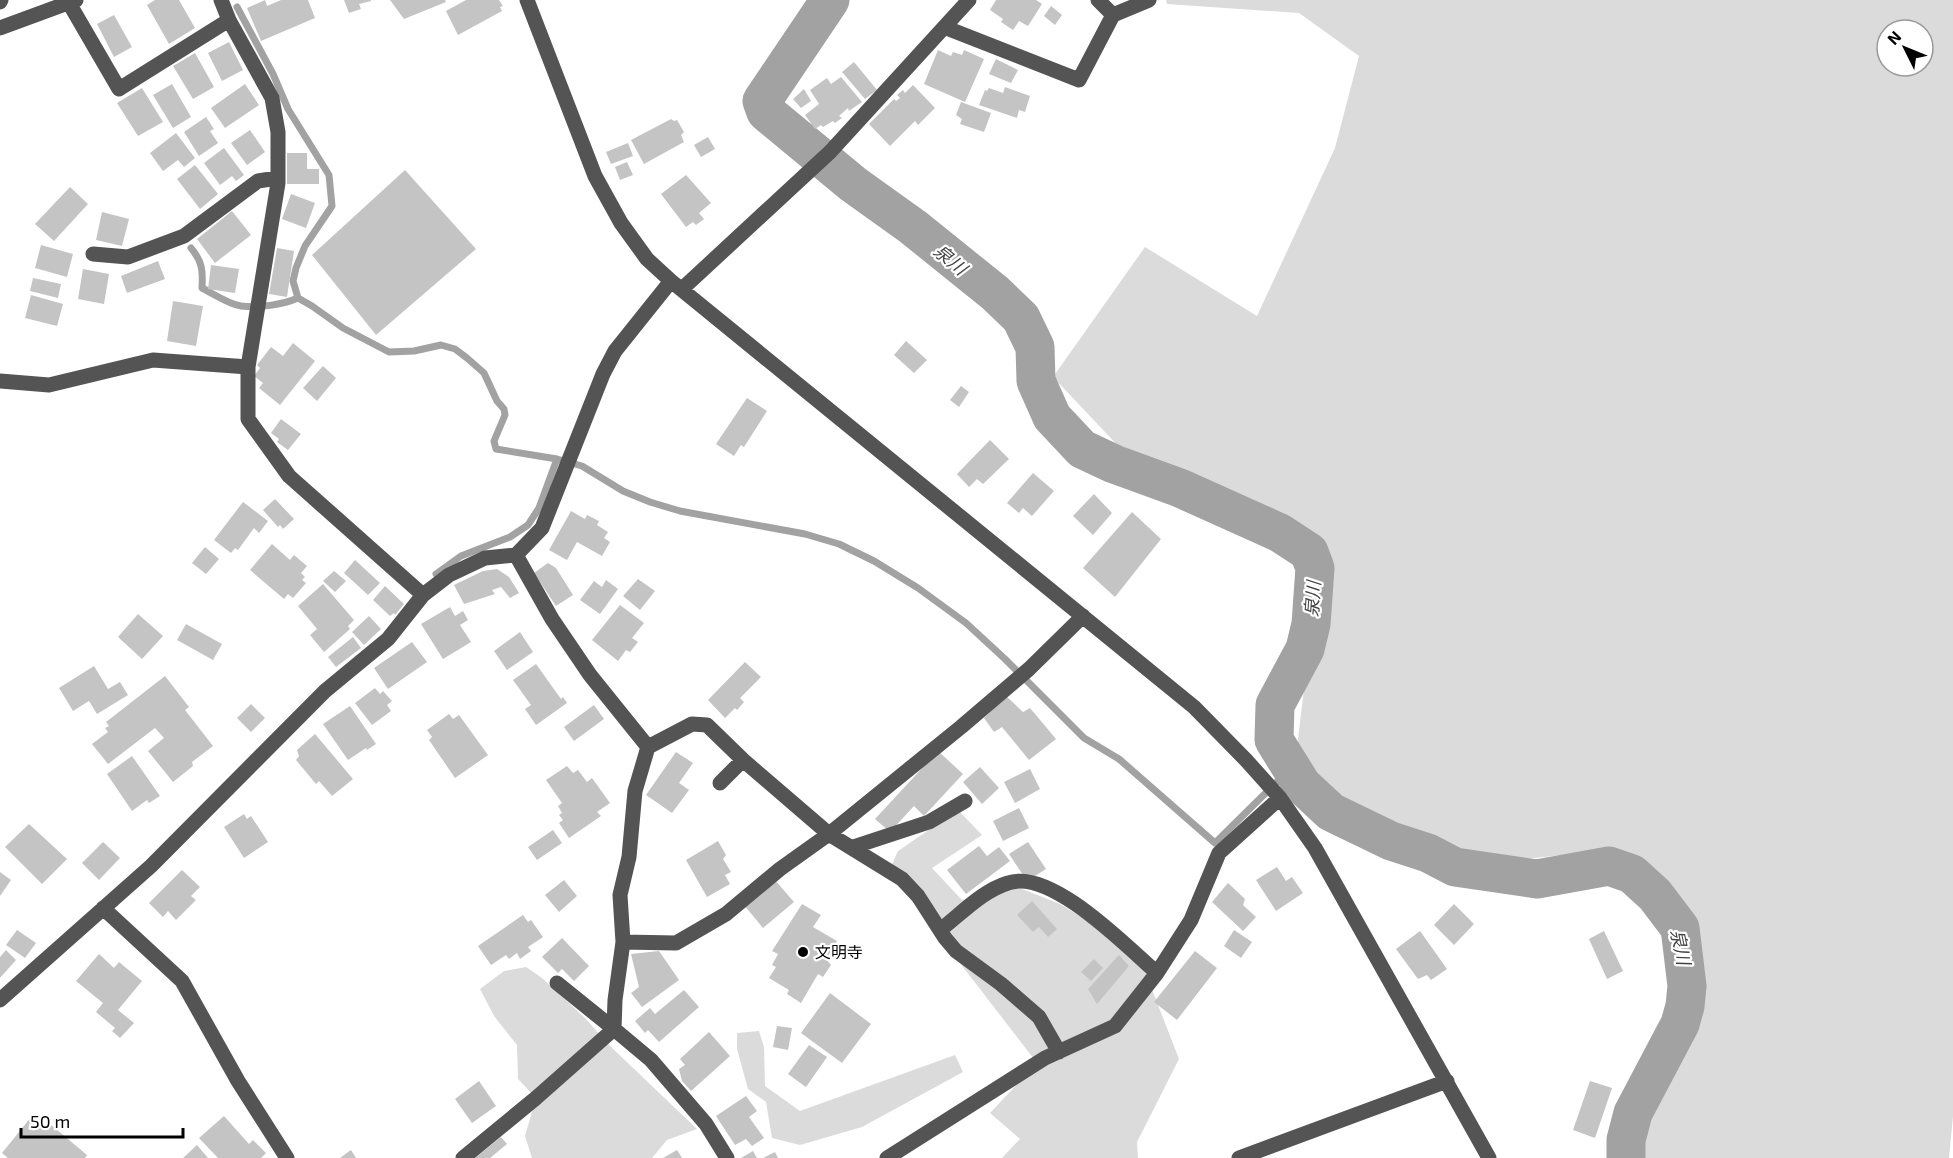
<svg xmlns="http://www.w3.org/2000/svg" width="1953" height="1158" font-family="'Exo 2','Noto Sans JP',sans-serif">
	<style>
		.green { fill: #dbdbdb; fill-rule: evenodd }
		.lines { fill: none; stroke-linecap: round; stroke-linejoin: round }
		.stream { stroke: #a2a2a2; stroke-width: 7 }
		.river { stroke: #a2a2a2; stroke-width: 39 }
		.building { fill: #c4c4c4 }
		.minor { stroke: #545454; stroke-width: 15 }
		.poi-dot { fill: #000; stroke: #fff; stroke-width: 2 }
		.labels { text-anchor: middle; stroke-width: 4.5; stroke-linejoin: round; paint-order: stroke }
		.poi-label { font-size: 16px; fill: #000; stroke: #fff; text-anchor: start }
		.water-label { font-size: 18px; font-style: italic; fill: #434343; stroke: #fff }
	</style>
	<rect width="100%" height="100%" fill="#fff"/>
	<path class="green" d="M1166,0H1953V1116L1949,1158H1637L1632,1123L1695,1002L1689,922L1629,860L1588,852L1455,867L1344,825L1294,773L1320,554L1241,509L1122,450L1053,377L1145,247L1257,316L1335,148L1359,56L1299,13L1167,4ZM1887,30H1923V66H1887Z
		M958,810L982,835L932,868L962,900L1017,887L1060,904L1137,951L1179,1059L1137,1142L1138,1158H1002L1020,1139L990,1113L1037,1063L889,871L898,851Z
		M526,967L542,978L585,1018L610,1046L697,1129L667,1140L652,1158H532L525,1136L536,1098L518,1079L517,1045L494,1016L480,989L504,971Z
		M759,1031L764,1047L765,1086L800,1111L955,1055L963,1072L862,1127L800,1145L772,1138L766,1102L748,1089L737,1049V1033Z"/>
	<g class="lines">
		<path class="stream" d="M237,7L273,74L288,109L329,175L332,206L305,246L296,268L293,281L298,298L312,306L343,328L389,352L414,351L441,345L455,349L467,358L484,373L497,401L504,409L505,415L494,441L496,449L557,459
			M191,248C202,261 203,270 202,288C214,294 228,304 241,306C259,308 282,305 298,298
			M436,574L461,556L510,537L528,525L539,508L557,459L582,466L623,491L650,502L680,511L805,534L839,544L874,561L918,588L966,623L1005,659L1084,738L1119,759L1215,843L1291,768"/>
		<path class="river" d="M830,0L762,101L766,112L853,184L913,227L995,293L1021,318L1035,347L1036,381L1052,417L1082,449L1114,464L1180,488L1280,533L1309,552L1315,568L1311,624L1305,649L1275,705L1274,740L1302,785L1331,812L1391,841L1428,853L1455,867L1537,879L1609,866L1632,874L1655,895L1680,928L1687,986L1685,1006L1680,1024L1633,1113L1626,1140V1158"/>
	</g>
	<path class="building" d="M155,0H179L195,28L169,44L147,5Z
		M265,0L267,6L281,0H308L315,18L261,41L247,8Z
		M344,0H371V1L359,4L361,9L349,13Z
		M390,0H445L446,2L404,19Z
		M466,0H499L503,6L500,7L502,11L458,35L446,11Z
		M996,0H1036L1042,4L1028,26L1019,21L1013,30L1001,22L1003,19L990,10Z
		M1051,6L1062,15L1055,25L1044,16Z
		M114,15L132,47L114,57L97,24Z
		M229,42L243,70L222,81L208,53Z
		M938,50L951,56L953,52L962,55L964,50L984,59L965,102L924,84Z
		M195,53L214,87L193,99L173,66Z
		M996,59L1018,70L1011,83L989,74Z
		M854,62L877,90L865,99L842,72Z
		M841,77L862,102L849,111L848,108L839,116L842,118L835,123L833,121L823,127L821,125L815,129L805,115L819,104L810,90L827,78L831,84Z
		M172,84L191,117L173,128L153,95Z
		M245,84L259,105L225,128L211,108Z
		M913,85L935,108L918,125L915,121L890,146L869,124L894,99L896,101L900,98L897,95L903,90L905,93Z
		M1005,87L1030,96L1025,112L1019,110L1017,118L979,105L985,90L987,91L989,88L1003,93Z
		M142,88L163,122L138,136L117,103Z
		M804,89L811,101L801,108L793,99Z
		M961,102L991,113L984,132L960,124L962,119L956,115Z
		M206,117L214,129L210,131L218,143L199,156L184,132Z
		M671,119L674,121L677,120L684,132L681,135L684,142L644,164L631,140Z
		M250,130L265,152L247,165L231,143Z
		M176,133L195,158L184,167L178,160L163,171L150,153Z
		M708,137L715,149L701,157L694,145Z
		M628,143L633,156L611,164L606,152Z
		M224,148L244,175L236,181L232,176L220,185L204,163Z
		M287,153H307V169H319V184H287Z
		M627,162L633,175L620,180L615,167Z
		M195,165L218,194L200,209L177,179Z
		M405,170L476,249L376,335L312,255Z
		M686,175L711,203L699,213L704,219L696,225L693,222L686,227L661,194Z
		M70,187L88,204L54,241L35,224Z
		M291,194L315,203L306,228L282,219Z
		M232,211L251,235L215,263L197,239Z
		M102,212L129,219L122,246L96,240Z
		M41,245L73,254L67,277L35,268Z
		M277,248L294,251L287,297L269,294Z
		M158,261L165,279L127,293L121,276Z
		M211,265L239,269L235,293L208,289Z
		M83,269L109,274L104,304L78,299Z
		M33,278L61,284L58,298L30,291Z
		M31,295L63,304L57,326L25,318Z
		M173,301L203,306L196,346L167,341Z
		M906,341L927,360L914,373L894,355Z
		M293,343L315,361L280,405L259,388L263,383L254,376L260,368L257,365L271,347L283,356Z
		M323,366L336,378L317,401L303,388Z
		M961,386L969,392L959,407L950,400Z
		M747,398L767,411L744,447L741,445L734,456L716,444Z
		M281,419L301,434L288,450L277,442L279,439L271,433Z
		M990,440L1009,459L983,484L977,479L969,487L957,474Z
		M1033,473L1054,491L1032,516L1023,508L1019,513L1007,503Z
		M1094,494L1112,513L1093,535L1073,516Z
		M275,499L294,519L283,529L280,525L278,527L263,510Z
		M243,502L268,521L259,533L254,528L238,550L235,548L231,553L214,540Z
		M571,511L585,519L587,515L599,521L597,525L608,532L604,538L610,542L602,556L577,542L567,560L549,550Z
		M1132,512L1161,539L1115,597L1083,568Z
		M272,544L290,560L294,555L307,566L301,573L305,577L302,580L306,583L293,598L288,594L284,599L250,570Z
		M205,547L219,559L206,574L192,563Z
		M355,560L380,583L368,595L344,573Z
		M548,563L556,568L573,595L556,606L534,573Z
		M497,569L509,577L519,593L510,598L501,587L492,590L495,594L464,604L454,585L483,571Z
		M334,571L346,581L335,592L323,581Z
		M638,579L655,591L640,610L623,596Z
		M606,580L618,589L600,614L580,600L594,581L602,587Z
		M323,584L354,620L348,626L350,629L324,652L310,635L317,629L298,606Z
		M385,586L404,604L395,615L394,613L390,616L373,600Z
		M620,605L644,623L632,638L638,642L630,652L626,650L618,661L592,640Z
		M450,607L455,616L463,611L468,620L460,625L471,642L443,659L421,624Z
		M138,614L163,636L142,659L118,637Z
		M369,616L381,629L364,645L352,632Z
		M186,624L222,644L213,660L177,640Z
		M520,632L533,652L507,670L494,651Z
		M353,637L361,648L336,667L328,657Z
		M412,642L427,662L388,689L374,668Z
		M745,662L761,677L740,698L744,702L737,710L735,708L725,718L708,700Z
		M536,664L561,699L563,697L567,703L536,725L525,709L531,705L513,680Z
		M94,666L108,689L120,682L128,695L97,714L89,701L73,711L59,688Z
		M165,676L189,707L185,710L213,746L192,762L193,766L173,782L148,751L164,738L155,728L108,764L92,744L108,732L105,728L109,726L106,722Z
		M375,688L380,694L383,691L392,701L387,705L391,711L372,725L355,703Z
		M1006,696L1023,712L1030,708L1056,739L1029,760L1002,727L994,732L984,718Z
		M251,704L265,718L251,732L237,718Z
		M594,705L604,719L574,741L564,727Z
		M350,706L376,744L367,750L366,748L348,760L323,724Z
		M449,714L453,719L459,715L488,755L455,778L429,740L432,737L427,730Z
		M315,734L353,779L332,796L319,781L316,784L296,760L299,756L297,750Z
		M938,751L963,774L924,816L914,806L890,832L875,819Z
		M676,752L693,763L679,783L689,790L672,813L646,795Z
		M132,756L160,796L149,803L147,800L132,811L107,774Z
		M567,766L573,773L578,770L587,782L592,778L610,803L597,812L601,816L569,838L559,823L563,820L559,815L562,813L558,806L562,803L546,780Z
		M980,767L999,788L982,804L963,782Z
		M1030,769L1040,789L1015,803L1004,782Z
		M1019,808L1029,828L1003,841L993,821Z
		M244,814L247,819L251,816L268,842L244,858L224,827Z
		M29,824L67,859L42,884L5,847Z
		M553,830L562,843L537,860L528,847Z
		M718,841L726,855L723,859L731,872L725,875L730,884L707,897L686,860Z
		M103,842L120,858L99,880L82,863Z
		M1028,842L1046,869L1027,881L1009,854Z
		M979,846L987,856L999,847L1010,861L966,894L947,870Z
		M1277,867L1286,881L1292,877L1303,893L1276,911L1256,880Z
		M182,870L200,887L191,896L196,900L176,920L168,911L163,917L149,903Z
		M0,872L11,880L0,896Z
		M774,879L794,902L763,928L744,905Z
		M564,880L577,896L559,912L545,895Z
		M1228,883L1245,899L1243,905L1256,917L1243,931L1212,902Z
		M1032,901L1057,929L1048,937L1039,927L1033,932L1017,915Z
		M802,904L821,915L813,927L837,941L826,959L831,965L823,977L818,974L801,1003L787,994L789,990L769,978L776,967L772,965L778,954L772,951Z
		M1454,904L1474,924L1454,945L1434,925Z
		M523,915L528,922L531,920L543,937L528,947L531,951L520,959L517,953L509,959L506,955L491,965L478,946Z
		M17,930L36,943L25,958L6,945Z
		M1234,930L1252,942L1241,958L1224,946Z
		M1420,931L1447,969L1431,980L1427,975L1418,979L1396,949Z
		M1604,931L1623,971L1607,979L1589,939Z
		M562,938L589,966L574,981L562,969L558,973L542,957Z
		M6,950L16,960L0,978V957Z
		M659,951L679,980L642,1007L631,993L639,987L631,954Z
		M1195,951L1217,968L1177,1020L1154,1002Z
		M99,954L114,968L119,962L142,981L118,1010L134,1023L120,1038L112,1031L115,1028L96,1012L103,1003L76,981Z
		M1119,955L1129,966L1097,1004L1088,989Z
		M1094,959L1103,968L1091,981L1081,972Z
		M684,990L699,1007L659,1042L648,1030L645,1033L635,1021L650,1008L655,1014Z
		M830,993L871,1024L842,1063L801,1033Z
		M777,1026L792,1028L788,1050L773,1047Z
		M709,1032L730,1056L691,1091L682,1081L679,1069L685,1065L680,1059Z
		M809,1045L827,1057L806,1087L788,1074Z
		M479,1081L496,1106L472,1123L455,1099Z
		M1590,1081L1612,1088L1595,1138L1573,1130Z
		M746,1096L757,1111L749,1117L764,1138L752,1146L746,1139L735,1145L716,1116Z
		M32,1116L47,1128L50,1124L87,1155L85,1158H8L2,1153Z
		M224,1116L249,1144L253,1140L266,1153L261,1158H218L199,1138Z
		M501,1137L507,1144L490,1158H475Z
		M197,1145L208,1158H183Z
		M351,1150L356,1158H340Z
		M677,1150L682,1158H663Z
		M753,1151L757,1158H741Z
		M775,1152L778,1158H763Z"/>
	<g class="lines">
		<path class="minor" d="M221,0L229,20L272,98L278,132V183L248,367V419L289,476L423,595
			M527,0L595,176L621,223L647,259L671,281L1194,707L1246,760L1280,798L1315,848L1489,1158
			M1098,0L1113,15L1149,0
			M0,2L1,0
			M69,3L119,89L229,20
			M944,27L1079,80L1113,15
			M0,28L76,0
			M93,254L128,257L184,236L258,181L277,178
			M682,289L830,152L969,0
			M0,381L49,385L153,360L248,367
			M516,555L552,619L590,675L648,747L635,791L629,857L620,895L623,942L615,1000L614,1029L651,1060L706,1124L727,1158
			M648,747L692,724L707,725L743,760L829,834L902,879L918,896L945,938L956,951L1001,984L1039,1017L1059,1052
			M720,783L743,760
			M853,847L929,822L965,801
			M103,908L182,981L238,1081L287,1158
			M940,930C961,914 982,891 1008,883C1051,868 1126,946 1157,973
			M623,942L676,943L726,914L780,869L829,834L961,727L1029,669L1083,616
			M0,1000L151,866L325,691L388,639L423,595L449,575L485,558L516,555L542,528L603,374L615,351L671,281
			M463,1158L536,1098L614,1029L557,983
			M887,1158L1045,1058L1115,1026L1157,973L1191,920L1219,853L1280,798
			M1239,1158L1447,1081"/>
	</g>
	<circle class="poi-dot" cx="803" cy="952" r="6"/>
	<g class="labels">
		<g class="poi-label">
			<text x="815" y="958">文明寺</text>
		</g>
		<g class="water-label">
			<text transform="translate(950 260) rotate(39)" y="6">泉川</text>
			<text transform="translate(1313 599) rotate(-86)" y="6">泉川</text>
			<text transform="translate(1680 947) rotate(78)" y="6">泉川</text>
		</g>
	</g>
	<g transform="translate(1905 48) rotate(313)"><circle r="28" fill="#ffffff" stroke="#999999" stroke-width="1.5"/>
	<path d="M0-4.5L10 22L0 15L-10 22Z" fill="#000000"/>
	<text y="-9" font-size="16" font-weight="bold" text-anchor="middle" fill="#000000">N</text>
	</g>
	<path d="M21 1128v9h162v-9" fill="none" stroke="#000000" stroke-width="3"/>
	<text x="30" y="1128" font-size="18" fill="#000000" stroke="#ffffff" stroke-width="4.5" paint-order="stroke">50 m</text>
</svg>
